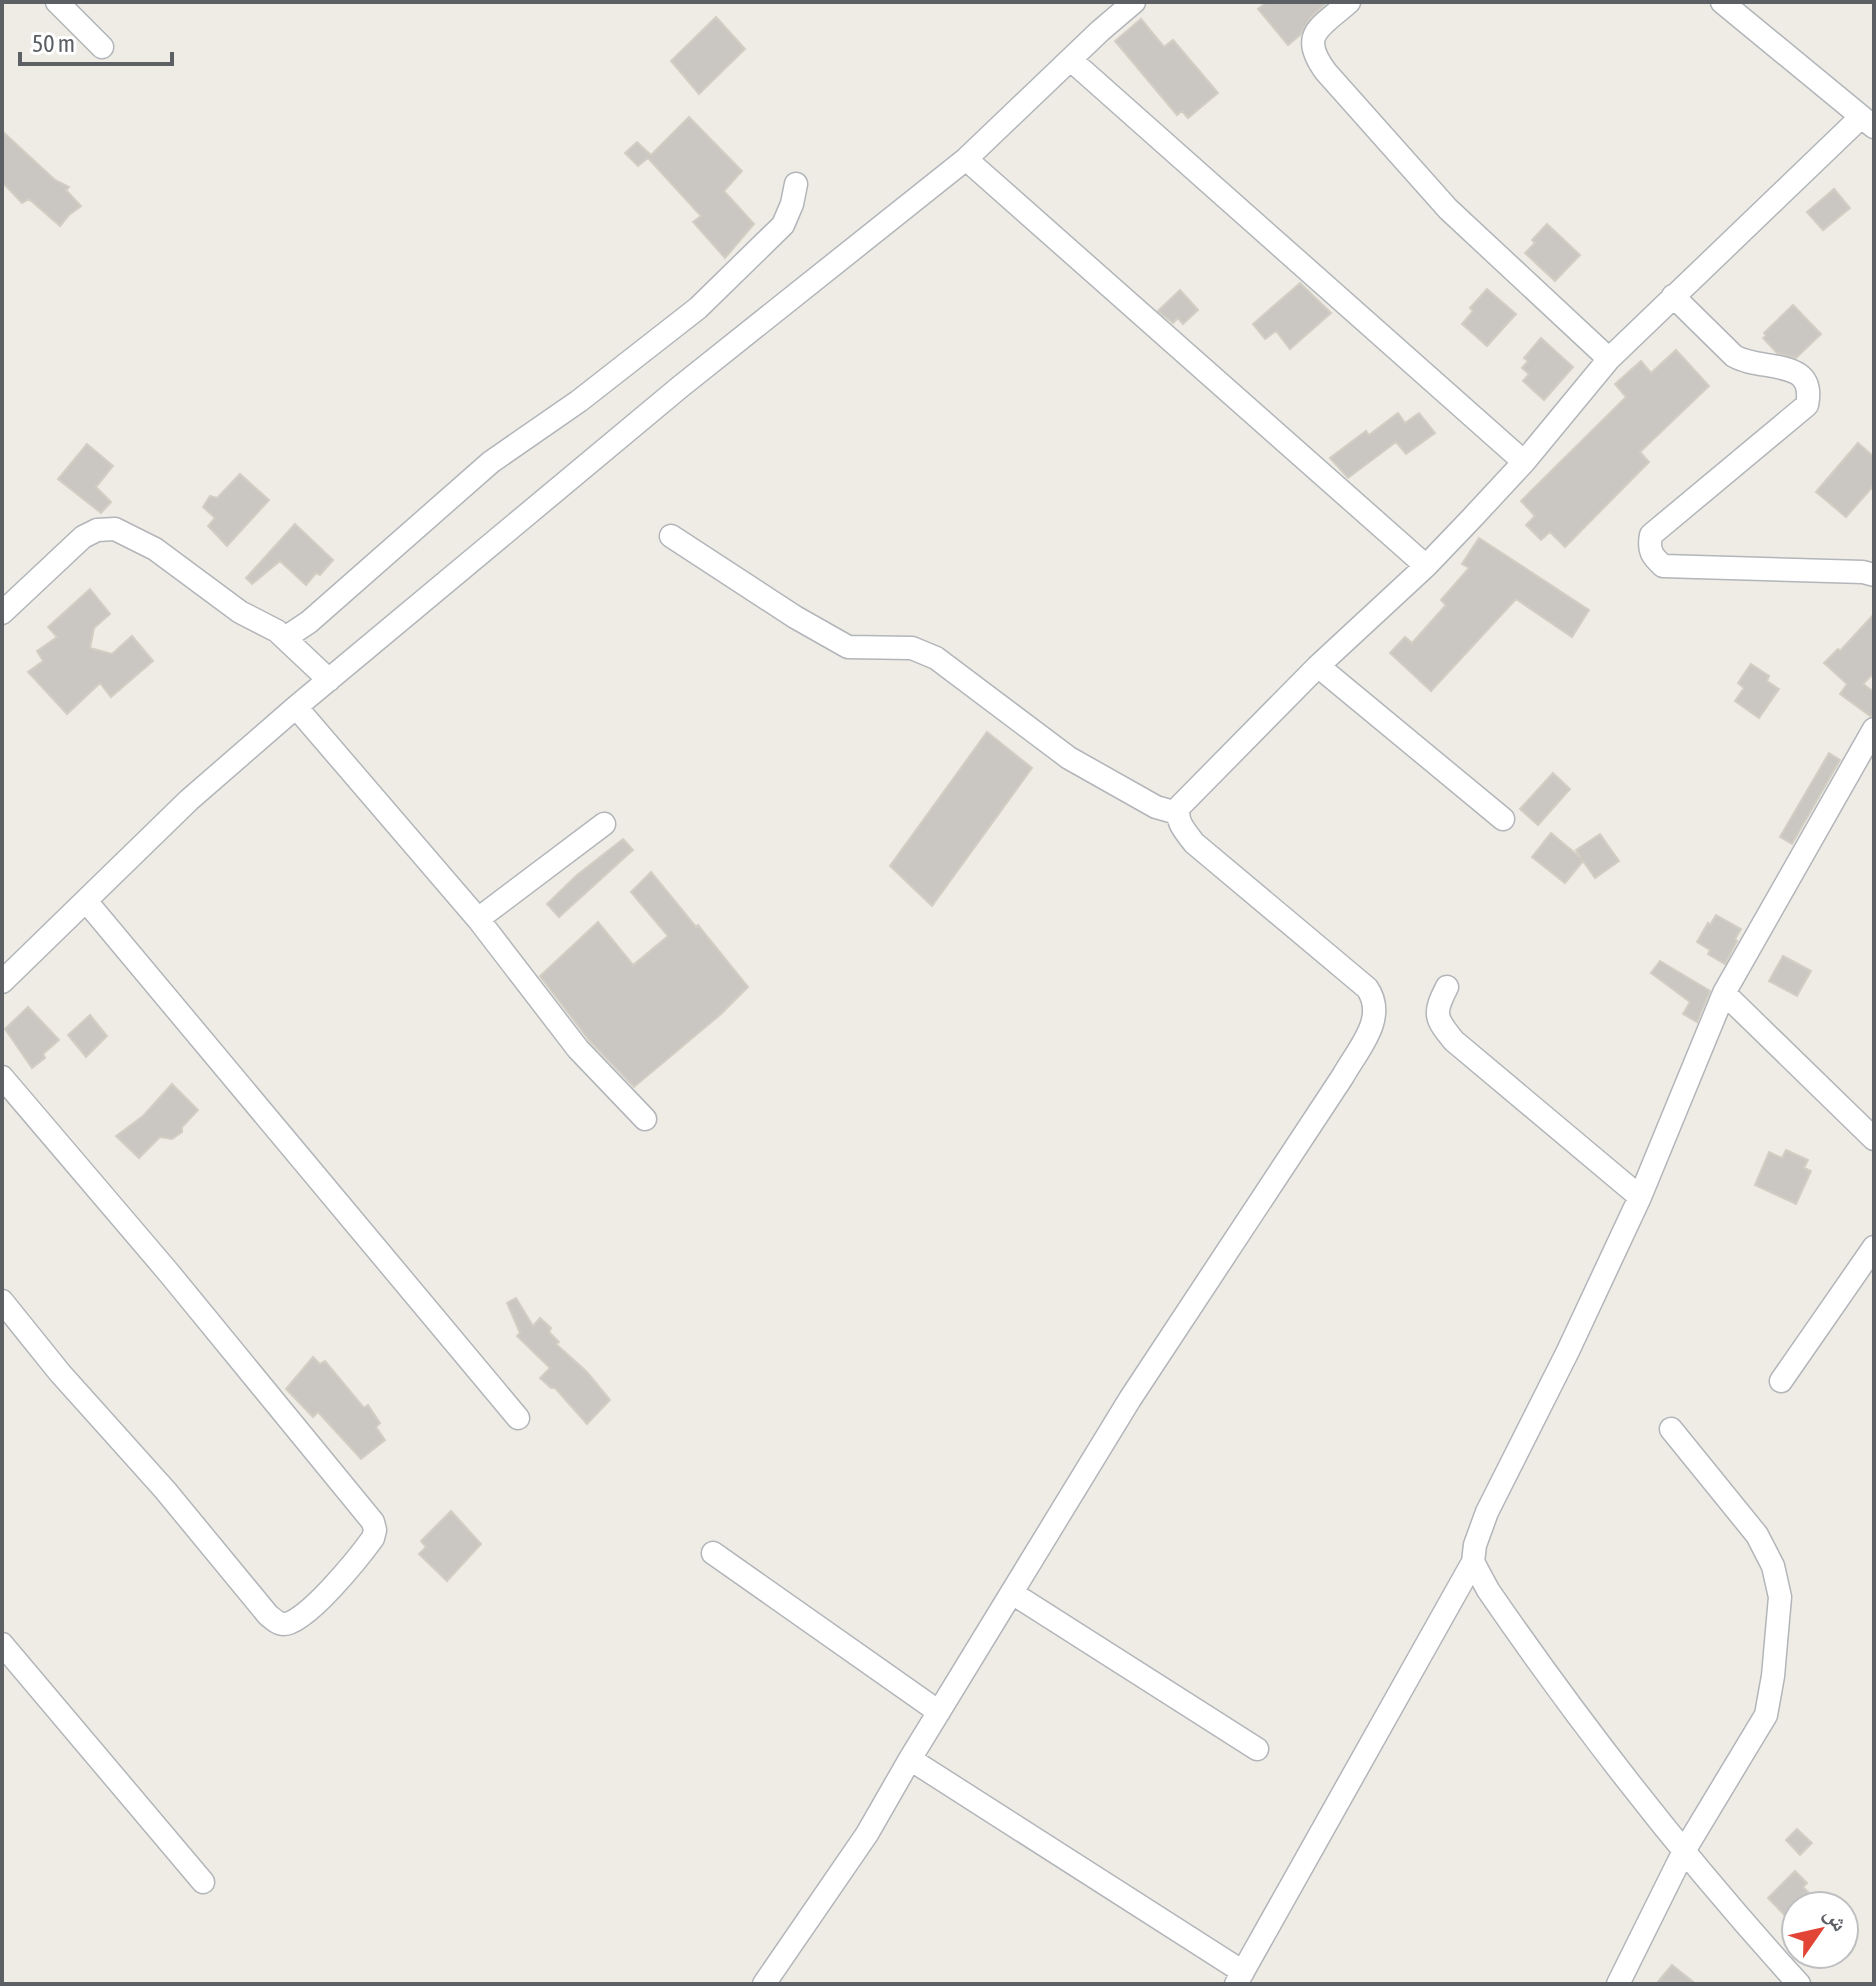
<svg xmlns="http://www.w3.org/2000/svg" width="1876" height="1986" font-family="'Asap Condensed','Noto Naskh Arabic',sans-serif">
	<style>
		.building { fill: #cac7c2; stroke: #d3cec3; stroke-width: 2 }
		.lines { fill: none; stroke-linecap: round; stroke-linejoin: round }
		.street-casing { stroke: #b2b5b9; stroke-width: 25 }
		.street { stroke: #fff; stroke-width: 22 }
	</style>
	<rect width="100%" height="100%" fill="#eeece5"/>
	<path class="building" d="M1267,2H1327L1311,17L1300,35L1288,45L1258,9Z
		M716,17L745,49L699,94L671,61Z
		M1141,19L1164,47L1173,40L1218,93L1188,118L1182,111L1177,115L1115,41Z
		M689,117L742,171L724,191L754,224L725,258L693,222L701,216L648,158L638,166L625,153L637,142L651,155Z
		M2,131L55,180L69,187L66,190L81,206L69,215L60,226L29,199L22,203L2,182Z
		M1834,189L1850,208L1823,230L1807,212Z
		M1547,224L1580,255L1555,281L1525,253L1535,243L1532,240Z
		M1300,283L1331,313L1290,349L1276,331L1265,339L1253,324Z
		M1487,289L1516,314L1487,346L1462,324L1473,311L1470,308Z
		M1180,290L1198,310L1183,324L1178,318L1173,323L1158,311Z
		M1793,305L1821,334L1796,358L1777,353L1763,338L1766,336L1764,333Z
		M1541,338L1573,367L1544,400L1523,381L1529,374L1522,368L1528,361L1524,358Z
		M1676,350L1709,386L1640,452L1649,462L1565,547L1550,532L1541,540L1526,525L1535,516L1521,501L1626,397L1615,384L1641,361L1651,373Z
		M1398,413L1405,423L1419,413L1435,433L1406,454L1396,442L1348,478L1330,458L1366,431L1369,435Z
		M1858,443L1874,457V485L1846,517L1816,492Z
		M87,444L113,466L96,487L111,502L101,513L58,479Z
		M240,474L269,500L227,546L208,526L215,518L203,507L210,496L217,498Z
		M295,524L333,560L320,575L316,573L306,585L280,561L252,584L246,578Z
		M1479,538L1589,610L1572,637L1516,599L1431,691L1390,653L1405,637L1412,643L1446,605L1441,600L1469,568L1462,564Z
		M90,589L110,614L94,628L90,648L112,654L132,636L153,661L111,697L100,683L67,714L28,672L43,661L37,651L57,637L48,627Z
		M1874,614V673L1863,684L1874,692V715L1870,716L1840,694L1847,684L1824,663L1838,649L1840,651Z
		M1751,664L1769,676L1767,681L1779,689L1759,718L1735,701L1744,688L1738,683Z
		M987,732L1032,768L932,906L890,866Z
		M1829,753L1840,760L1792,844L1780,837Z
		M1553,773L1570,789L1538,825L1520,809Z
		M1551,833L1581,858L1576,850L1600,834L1619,861L1595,878L1583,861L1565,883L1532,857Z
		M623,839L633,850L559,917L547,904L577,875Z
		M651,872L696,927L698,925L748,987L721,1014L634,1087L589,1040L540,976L598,922L633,965L668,936L631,892Z
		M1716,915L1741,929L1735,939L1737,941L1725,964L1708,954L1710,950L1697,942L1708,923L1710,925Z
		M1783,956L1811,971L1797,996L1769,981Z
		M1660,961L1710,991L1697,1022L1683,1014L1690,1002L1651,973Z
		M28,1007L59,1040L43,1054L45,1058L32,1068L5,1029Z
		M90,1015L107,1036L86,1057L68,1035Z
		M172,1084L198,1110L182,1127V1132L172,1139L160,1137L139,1158L116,1136L143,1116Z
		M1786,1150L1808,1160L1804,1168L1811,1171L1796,1204L1755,1185L1769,1152L1782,1158Z
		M516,1298L533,1326L540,1318L551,1328L549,1332L559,1342L556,1344L587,1372L610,1400L587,1424L555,1388H551L540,1378L550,1368L517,1336L520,1333L507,1303Z
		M313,1357L320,1364L325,1361L364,1408L368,1405L380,1423L376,1427L385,1440L361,1459L318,1412L313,1417L286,1389Z
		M451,1511L481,1544L447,1581L419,1554L426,1547L421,1541Z
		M1797,1829L1812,1843L1800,1855L1786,1840Z
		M1795,1871L1807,1883L1803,1887L1822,1906H1796V1927L1768,1898Z
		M1672,1965L1696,1984H1656Z"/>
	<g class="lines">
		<g class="street-casing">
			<path id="street" d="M57,2L102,47
				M1349,2C1320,28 1298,34 1326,72L1448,209L1609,359
				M1722,2L1874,127
				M1071,60L1524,462
				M966,159L1426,566
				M1673,296L1734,356C1762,372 1817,357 1807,405L1651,535C1648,551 1652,556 1663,566L1863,572L1874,575
				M671,536L795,617L848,647L912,648L936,658L1069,758L1156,807L1177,813
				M2,613L83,537L97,530L115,529L155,549L240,612L277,631L329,680
				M285,638L309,622L491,462L579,401L698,308L783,225L792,204L796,184
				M1318,666L1503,819
				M296,707L478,919L578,1049L645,1119
				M86,901L518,1418
				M478,919L604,824
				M2,982L189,800L296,707L680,387L966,159L1100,31L1134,2
				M1447,987C1433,1014 1435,1018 1454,1041L1640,1197
				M1724,993L1874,1139
				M2,1077L169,1273L373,1522L375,1530L373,1538C360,1556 306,1624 284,1624C278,1624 273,1619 268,1615L165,1490L60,1373L2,1301
				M1781,1381L1874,1247
				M713,1553L939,1712
				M1012,1593L1257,1749
				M2,1644L203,1882
				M910,1759L1243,1972
				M764,1984L867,1834L910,1759L1130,1399L1343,1076C1358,1049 1388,1018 1367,988L1194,843C1185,831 1174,820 1180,806L1318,666L1426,566L1472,518L1524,462L1609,359L1861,117
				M1236,1984L1473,1562
				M1618,1984L1684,1851L1766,1715L1773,1676L1780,1597L1773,1566L1757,1535L1671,1429
				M1799,1984C1686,1860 1583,1728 1488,1590L1473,1562L1475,1545L1487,1512L1568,1351L1640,1197L1724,993L1874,729"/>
		</g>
		<use href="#street" class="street"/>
	</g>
	<rect width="1876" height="1986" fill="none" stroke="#5c6064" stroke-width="8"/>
	<g transform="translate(1820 1930) rotate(56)"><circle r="38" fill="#ffffff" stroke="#bebfc1" stroke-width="2"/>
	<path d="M0-6L14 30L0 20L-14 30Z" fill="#e24536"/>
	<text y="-12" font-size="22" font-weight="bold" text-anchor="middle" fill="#5c6064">ش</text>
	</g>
	<path d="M20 52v12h152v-12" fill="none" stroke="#5c6064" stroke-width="4"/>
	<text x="32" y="52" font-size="24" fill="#5c6064" stroke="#ffffff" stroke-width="6" paint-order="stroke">50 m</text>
</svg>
